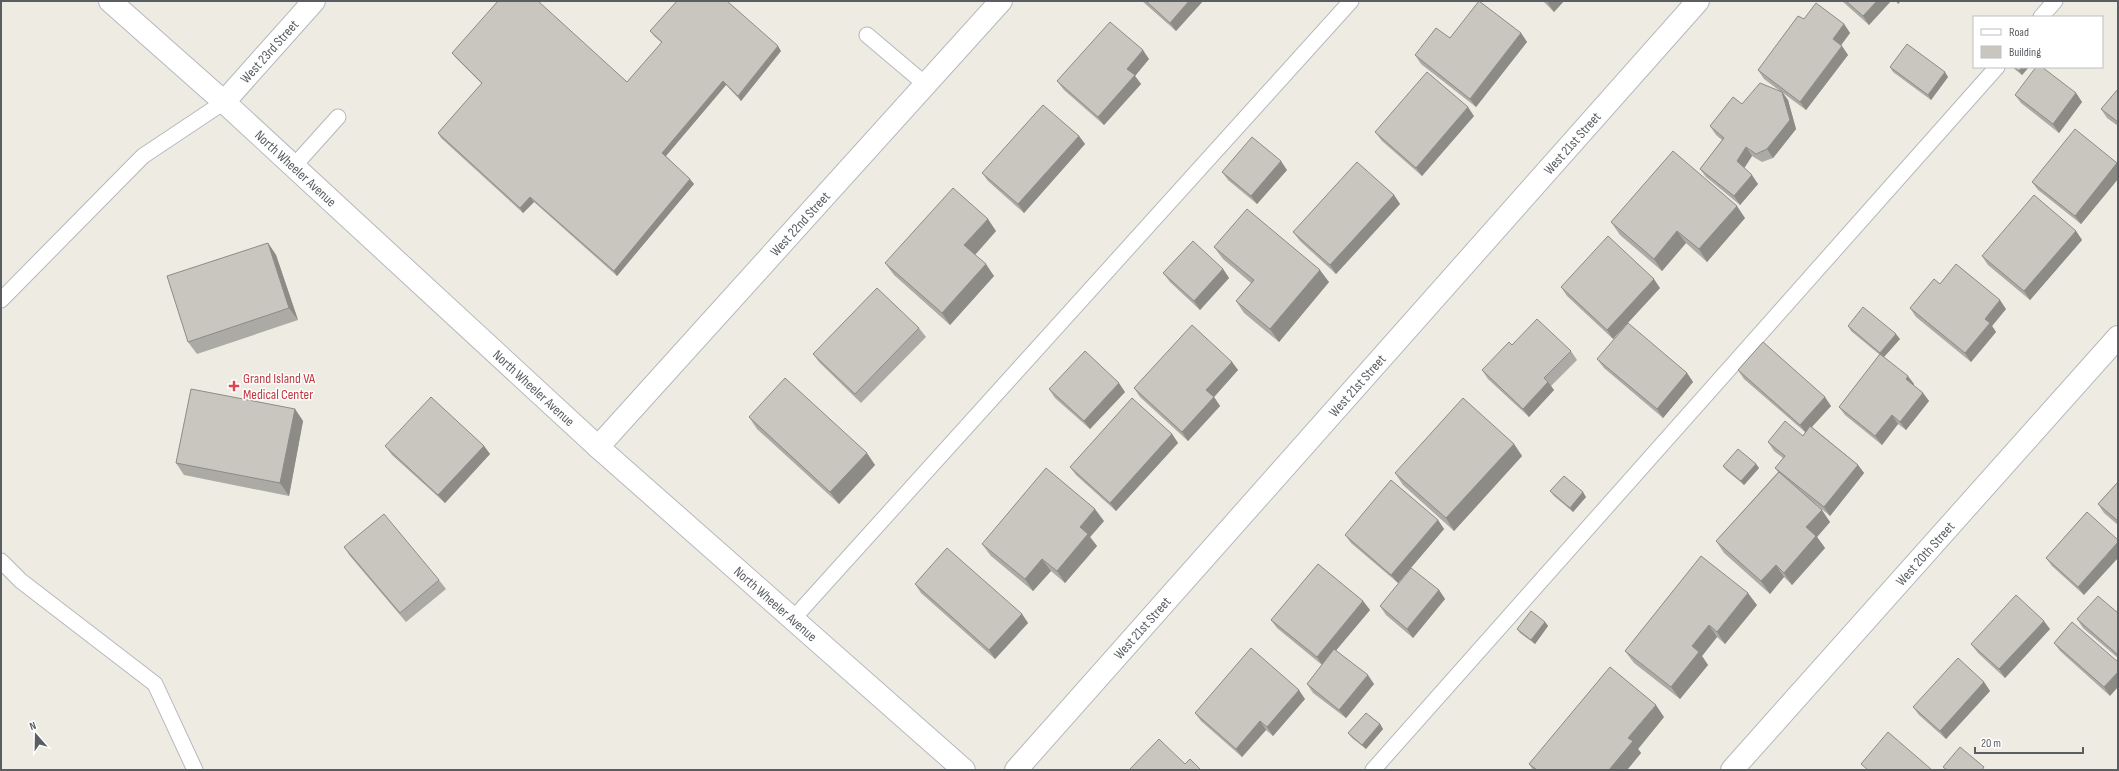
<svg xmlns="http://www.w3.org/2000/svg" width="2119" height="771" font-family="'Sofia Sans Condensed',sans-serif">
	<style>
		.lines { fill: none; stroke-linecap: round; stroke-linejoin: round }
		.lane-casing { stroke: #b5b8bc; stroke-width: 17 }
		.street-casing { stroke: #b5b8bc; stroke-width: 24 }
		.secondary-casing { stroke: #b5b8be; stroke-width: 24 }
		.lane { stroke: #fff; stroke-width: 15 }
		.street { stroke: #fff; stroke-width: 22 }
		.secondary { stroke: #fff; stroke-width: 22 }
		.wall { fill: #acaaa4 }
		.shaded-wall { fill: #8c8b86 }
		.building { fill: #c8c6bf; stroke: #8c8b86 }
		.health-dot { fill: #e0444e; stroke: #fff; stroke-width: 1.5 }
		.labels { text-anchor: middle; stroke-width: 3; stroke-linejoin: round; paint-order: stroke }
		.street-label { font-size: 14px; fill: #5a5e63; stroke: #fff }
		.health-label { font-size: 14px; fill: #be3a42; stroke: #fff; text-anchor: start }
	</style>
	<rect width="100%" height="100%" fill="#edebe2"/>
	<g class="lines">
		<g class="lane-casing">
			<path id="lane" d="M2041,17L2055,1
				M867,35L925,84
				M294,166L338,117
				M1,300L143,156L224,102
				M1,561L21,581L155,684L195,770
				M792,620L1351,1
				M1373,770L1997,67"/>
		</g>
		<g class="street-casing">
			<g id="street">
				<path id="s1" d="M224,102L314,1"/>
				<path id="s2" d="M598,447L1001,1"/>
				<path id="s3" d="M1016,770L1698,1"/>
				<path id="s4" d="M1732,770L2118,337"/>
			</g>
		</g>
		<g class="secondary-casing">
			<g id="secondary">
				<path id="s5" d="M110,1L224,102L598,447L964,770"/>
			</g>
		</g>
		<use href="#lane" class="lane"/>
		<use href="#street" class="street"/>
		<use href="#secondary" class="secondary"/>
	</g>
	<path class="wall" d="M1142,1H1203L1176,31Z
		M1543,1H1564L1554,12Z
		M1842,1H1891L1869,25Z
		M1804,19L1844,24L1850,33L1841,45L1848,55L1806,110L1783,93L1788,100L1796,129L1773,158L1762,162L1752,156L1744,168L1758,184L1740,205L1706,177L1700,169L1722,140L1716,135L1710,126L1742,104L1780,91L1764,79L1758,70Z
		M650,31L781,51L741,101L726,85L666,156L694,184L617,276L534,202L523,213L441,138L438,133L482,84L455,57L452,53L627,82L662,43L654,36Z
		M1521,33L1527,42L1476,107L1421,64L1415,55L1450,38Z
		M1149,59L1135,76L1141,84L1104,125L1064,90L1057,81Z
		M1890,67L1948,77L1931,100L1893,72Z
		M2012,67H2029L2022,75Z
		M2118,89V126L2107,118L2101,109Z
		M2076,93L2082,102L2059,133L2021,103L2015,95Z
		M1474,116L1422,176L1382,141L1375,132Z
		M1079,136L1085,144L1024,213L988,181L982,173Z
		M2117,163L2118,164V179L2081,224L2038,190L2032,182Z
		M1287,170L1257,204L1228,180L1222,172Z
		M1394,195L1400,204L1336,274L1300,241L1293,232Z
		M1745,218L1707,262L1686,243L1662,271L1620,235L1611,222Z
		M996,231L975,255L994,276L950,325L894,275L885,263Z
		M2076,231L2082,240L2030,300L1988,265L1982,256Z
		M268,243L276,255L298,320L197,354L188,342Z
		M1214,247L1329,282L1279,342L1244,313L1236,301L1251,283L1223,259Z
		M1223,269L1229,278L1200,310L1170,282L1163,273Z
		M1940,284L2006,309L1992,326L1996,332L1971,362L1916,317L1910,308Z
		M1561,287L1660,288L1613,339L1567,296Z
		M1848,326L1900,339L1884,357L1914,384L1913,385L1923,393L1929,401L1906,430L1898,424L1882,445L1845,415L1839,407L1880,355L1851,331Z
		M919,328L926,337L861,403L819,362L813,354Z
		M1512,345L1571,351L1577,360L1551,386L1554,390L1529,417L1488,379L1482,370Z
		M1597,359L1687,373L1693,382L1663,418L1604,368Z
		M1232,362L1238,370L1214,397L1220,406L1188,441L1140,397L1134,388Z
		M1738,370L1831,406L1812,427L1858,465L1864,473L1830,516L1811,500L1830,522L1817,537L1825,548L1792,585L1784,577L1770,594L1724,553L1716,541L1778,472L1775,468L1783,458L1774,451L1768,442L1803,436L1805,432L1744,379Z
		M1049,389L1125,392L1090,429L1055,398Z
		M295,409L303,421L289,496L184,475L176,463Z
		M749,417L875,465L839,504L757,429Z
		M1172,434L1178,443L1116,511L1076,475L1070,467Z
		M1514,444L1522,456L1454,531L1403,485L1395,473Z
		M385,446H484L490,454L445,503L392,455Z
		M1756,464L1759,468L1744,485L1726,470L1723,466Z
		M2118,482V525L2104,513L2098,504Z
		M1550,491L1586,497L1573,512L1554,496Z
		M2087,512L2084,595L2052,566L2046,558Z
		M1438,520L1444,529L1398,583L1351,543L1345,535Z
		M1104,521L1090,537L1097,546L1065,583L1051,571L1033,591L991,556L982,544Z
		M344,547L439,580L446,589L406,622L350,556Z
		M915,584L1022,614L1028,623L995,659L921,593Z
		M1439,590L1445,599L1413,638L1386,615L1380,606Z
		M1363,601L1370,610L1336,650L1374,684L1346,718L1313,693L1307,684L1322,665L1277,628L1271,620Z
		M1757,605L1725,644L1717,637L1702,656L1708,665L1680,699L1634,663L1625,651Z
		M2118,613V658L2083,628L2077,619Z
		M1545,622L1548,626L1535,644L1520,633L1517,629Z
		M2072,622L2110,696L2060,651L2054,643Z
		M2050,629L2005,678L1978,653L1971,644Z
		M1984,682L1990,691L1946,739L1919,715L1913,707Z
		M1305,699L1273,736L1266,730L1242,757L1201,721L1195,713Z
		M1664,717L1638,749L1641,753L1627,770H1533L1529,764Z
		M1380,724L1383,729L1366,749L1352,738L1348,733Z"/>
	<path class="shaded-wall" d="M1189,1H1203L1176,31L1170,23Z
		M1550,1H1564L1554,12L1548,3Z
		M1877,1H1891L1869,25L1863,16Z
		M1896,1H1901L1898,4Z
		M1844,24L1850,33L1839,48L1833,39Z
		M1521,33L1527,42L1476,107L1470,99Z
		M778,46L781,51L741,101L738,96Z
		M1842,46L1848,55L1806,110L1800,102Z
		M1143,50L1149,59L1135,76L1141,84L1104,125L1098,117L1127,69Z
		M2022,67H2029L2022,75L2019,71Z
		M1945,72L1948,77L1931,100L1928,95Z
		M723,81L726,85L665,157L662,153Z
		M1782,92L1788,100L1796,129L1773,158L1767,149Z
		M2076,93L2082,102L2059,133L2053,124Z
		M1468,107L1474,116L1422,176L1416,168Z
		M1079,136L1085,144L1024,213L1018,204Z
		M1746,147L1752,156L1743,170L1737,161Z
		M1281,161L1287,170L1257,204L1251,196Z
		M2117,163L2118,164V179L2081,224L2075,216Z
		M1752,175L1758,184L1740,205L1734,196Z
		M690,179L694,184L617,276L614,271Z
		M1394,195L1400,204L1336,274L1330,265Z
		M530,197L534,202L523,213L520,208Z
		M1737,206L1745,218L1707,262L1699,249Z
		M988,219L996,231L973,257L964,245Z
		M1677,231L1686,243L1662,271L1654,259Z
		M2076,231L2082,240L2030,300L2024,291Z
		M268,243L276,255L298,320L289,308Z
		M986,264L994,276L950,325L942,313Z
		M1223,269L1229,278L1200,310L1194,301Z
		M1320,270L1329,282L1279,342L1270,329Z
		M1654,279L1660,288L1613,339L1607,330Z
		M2000,300L2006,309L1992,326L1996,332L1971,362L1965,353L1985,319Z
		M1896,334L1900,339L1883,358L1880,353Z
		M1232,362L1238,370L1214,397L1220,406L1188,441L1182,432L1206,390Z
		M1687,373L1693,382L1663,418L1657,409Z
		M1908,376L1914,384L1912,388L1906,379Z
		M1548,382L1554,390L1529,417L1523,409Z
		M1119,383L1125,392L1090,429L1084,421Z
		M1923,393L1929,401L1906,430L1900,422Z
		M1825,397L1831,406L1806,433L1800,425Z
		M295,409L303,421L289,496L280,483Z
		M1892,415L1898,424L1882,445L1875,436Z
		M1172,434L1178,443L1116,511L1110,503Z
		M1514,444L1522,456L1454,531L1446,518Z
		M484,446L490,454L445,503L438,495Z
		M867,453L875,465L839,504L830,492Z
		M1756,464L1759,468L1744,485L1741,481Z
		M1858,465L1864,473L1830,516L1824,507Z
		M1583,492L1586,497L1573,512L1570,508Z
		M1095,509L1104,521L1090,537L1097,546L1065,583L1057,571L1080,527Z
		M1822,510L1830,522L1817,537L1825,548L1792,585L1784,573L1806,527Z
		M1438,520L1444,529L1398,583L1391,575Z
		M2118,542V558L2084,595L2078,587Z
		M1042,559L1051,571L1033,591L1025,579Z
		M1776,565L1784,577L1770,594L1761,581Z
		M1439,590L1445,599L1413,638L1407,629Z
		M1748,593L1757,605L1725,644L1717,632Z
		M1363,601L1370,610L1323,666L1317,657Z
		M1022,614L1028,623L995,659L989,650Z
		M2044,621L2050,629L2005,678L1999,669Z
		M1545,622L1548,626L1535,644L1531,640Z
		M1709,625L1717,637L1702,656L1708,665L1680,699L1671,687L1692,646Z
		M2118,672V687L2110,696L2104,687Z
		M1368,675L1374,684L1346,718L1339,710Z
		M1984,682L1990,691L1946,739L1940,731Z
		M1299,690L1305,699L1273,736L1267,727Z
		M1656,705L1664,717L1638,749L1641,753L1627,770H1609L1628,738Z
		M1260,721L1266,730L1242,757L1236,749Z
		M1380,724L1383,729L1366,749L1362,745Z"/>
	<path class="building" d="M498,1H538L627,82L662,42L650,31L677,1H727L778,46L738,96L723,81L662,153L690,179L614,271L530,197L520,208L438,133L482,83L452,53Z
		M1146,1H1189L1170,23Z
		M1479,1L1521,33L1470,99L1415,55L1436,28L1450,38Z
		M1846,1H1877L1863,16Z
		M1816,3L1844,24L1833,39L1842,46L1800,102L1758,70L1798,16L1804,19Z
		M1110,22L1143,50L1127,69L1135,75L1098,117L1057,81Z
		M1907,44L1945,72L1928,95L1890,67Z
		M2014,67H2022L2019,71Z
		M2036,67H2042L2076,93L2053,124L2015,95Z
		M1427,72L1468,107L1416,168L1375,132Z
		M1760,83L1782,92L1790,120L1767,149L1756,154L1746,147L1737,161L1752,175L1734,196L1700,169L1724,138L1710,126L1733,97L1742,104Z
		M2118,89V122L2101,109Z
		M1043,105L1079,136L1018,204L982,173Z
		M2075,129L2117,163L2075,216L2032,182Z
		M1252,137L1281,161L1251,196L1222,172Z
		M1673,151L1737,206L1699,249L1677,231L1654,259L1611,222Z
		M1357,162L1394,195L1330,265L1293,232Z
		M953,188L988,219L964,245L986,264L942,313L885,263Z
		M2034,195L2076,231L2024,291L1982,256Z
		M1247,209L1320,270L1270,329L1236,301L1254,280L1214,247Z
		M1608,236L1654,279L1607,330L1561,287Z
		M1193,241L1223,269L1194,301L1163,273Z
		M268,243L289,308L188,342L167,276Z
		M1956,264L2000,300L1985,319L1990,323L1965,353L1910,308L1934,279L1940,284Z
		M877,288L919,328L855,394L813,354Z
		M1863,307L1896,334L1880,353L1848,326Z
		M1537,319L1571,351L1544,378L1548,382L1523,409L1482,370L1509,342L1512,345Z
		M1628,323L1687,373L1657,409L1597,359Z
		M1192,325L1232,362L1206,390L1214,397L1182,432L1134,388Z
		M1763,342L1825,397L1800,425L1738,370Z
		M1085,351L1119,383L1084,421L1049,389Z
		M1880,354L1908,376L1906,379L1923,393L1900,422L1892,415L1875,436L1839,407Z
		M785,378L867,453L830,492L749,417Z
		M191,389L295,409L280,483L176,463Z
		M431,397L484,446L438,495L385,446Z
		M1132,398L1172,434L1110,503L1070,467Z
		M1463,398L1514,444L1446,518L1395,473Z
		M1785,421L1803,436L1810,426L1858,465L1824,507L1775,468L1785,456L1768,442Z
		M1738,449L1756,464L1741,481L1723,466Z
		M1046,468L1095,509L1080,527L1088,534L1057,571L1042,559L1025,579L982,544Z
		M1779,472L1822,510L1806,527L1816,536L1784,573L1776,565L1761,581L1716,541Z
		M1564,476L1583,492L1570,508L1550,491Z
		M1391,480L1438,520L1391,575L1345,535Z
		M2118,482V521L2098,504Z
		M2087,512L2118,540V542L2078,587L2046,558Z
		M384,514L439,580L400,613L344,547Z
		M947,548L1022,614L989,650L915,584Z
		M1701,556L1748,593L1717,632L1709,625L1692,646L1699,652L1671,687L1625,651Z
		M1318,564L1363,601L1317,657L1271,620Z
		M1411,568L1439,590L1407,629L1380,606Z
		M2016,595L2044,621L1999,669L1971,644Z
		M2098,596L2118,613V655L2077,619Z
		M1531,611L1545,622L1531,640L1517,629Z
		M2072,622L2118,662V672L2104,687L2054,643Z
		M1251,648L1299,690L1267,727L1260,721L1236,749L1195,713Z
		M1334,649L1368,675L1339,710L1307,684Z
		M1958,658L1984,682L1940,731L1913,707Z
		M1610,667L1656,705L1628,738L1633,741L1609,770H1537L1529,764Z
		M1366,713L1380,724L1362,745L1348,733Z
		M1888,732L1932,770H1868L1861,764Z
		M1159,739L1185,764L1190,759L1201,770H1129Z
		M1960,747L1984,767L1982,770H1947L1943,767Z"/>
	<path class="health-dot" d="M232 380h4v4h4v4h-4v4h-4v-4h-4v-4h4z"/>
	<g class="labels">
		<g class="street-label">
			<text dy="5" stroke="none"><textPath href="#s1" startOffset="68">West 23rd Street</textPath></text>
			<text dy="5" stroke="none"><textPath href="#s3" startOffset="838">West 21st Street</textPath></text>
			<text dy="5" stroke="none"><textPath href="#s5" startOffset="250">North Wheeler Avenue</textPath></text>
			<text dy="5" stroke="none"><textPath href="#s2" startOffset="301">West 22nd Street</textPath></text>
			<text dy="5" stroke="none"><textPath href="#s3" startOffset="514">West 21st Street</textPath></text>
			<text dy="5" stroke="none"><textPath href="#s5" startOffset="574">North Wheeler Avenue</textPath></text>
			<text dy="5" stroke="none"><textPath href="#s4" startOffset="290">West 20th Street</textPath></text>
			<text dy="5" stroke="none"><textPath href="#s5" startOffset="898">North Wheeler Avenue</textPath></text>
			<text dy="5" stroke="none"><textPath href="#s3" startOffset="190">West 21st Street</textPath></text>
		</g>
		<g class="health-label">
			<text x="243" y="383">Grand Island VA<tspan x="243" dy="16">Medical Center</tspan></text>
		</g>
	</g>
	<rect width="2119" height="771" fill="none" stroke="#5a5e63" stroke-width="4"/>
	<rect x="1973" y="16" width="130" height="52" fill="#ffffff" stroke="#bdbfc1"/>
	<rect x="1981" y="29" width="20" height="6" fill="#ffffff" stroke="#bdbfc1"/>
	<text x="2009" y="36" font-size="12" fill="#5a5e63">Road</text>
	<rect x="1981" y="46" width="20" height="12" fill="#c8c6bf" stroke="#bdbfc1"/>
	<text x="2009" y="56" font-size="12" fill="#5a5e63">Building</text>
	<g transform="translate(36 735) rotate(340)" stroke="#ffffff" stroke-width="3" paint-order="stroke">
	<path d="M0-3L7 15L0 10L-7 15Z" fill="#5a5e63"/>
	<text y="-6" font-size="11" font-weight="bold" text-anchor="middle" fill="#5a5e63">N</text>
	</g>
	<path d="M1975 747v6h108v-6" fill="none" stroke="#5a5e63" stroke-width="2"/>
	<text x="1981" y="747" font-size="12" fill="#5a5e63" stroke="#ffffff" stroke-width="3" paint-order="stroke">20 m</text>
</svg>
